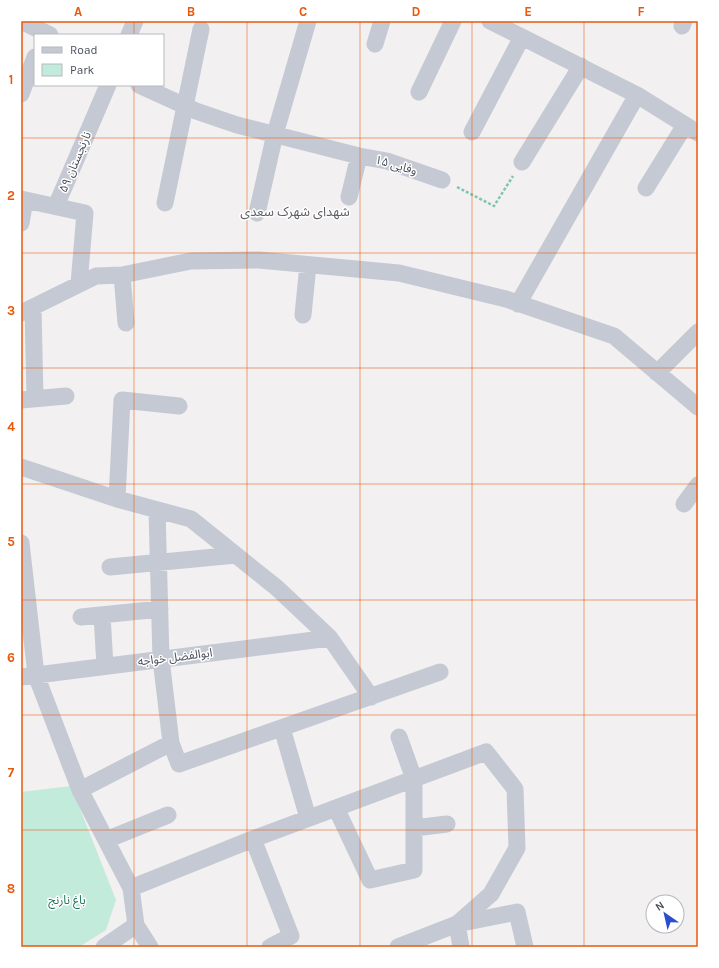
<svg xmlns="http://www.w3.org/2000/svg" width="719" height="968" font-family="Karla,'Noto Sans Arabic',sans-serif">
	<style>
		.green { fill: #c3ebdb }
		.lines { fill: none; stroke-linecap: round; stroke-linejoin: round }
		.path { stroke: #7ec5b2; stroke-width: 2.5; stroke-dasharray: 3 2; stroke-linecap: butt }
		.street { stroke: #c5c9d3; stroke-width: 17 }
		.grid { fill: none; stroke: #e8590c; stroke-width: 1; stroke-opacity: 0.55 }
		.labels { text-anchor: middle; stroke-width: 3; stroke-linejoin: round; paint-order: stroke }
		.street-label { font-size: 12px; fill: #494f5b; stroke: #fff }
		.park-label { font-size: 12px; fill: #21765e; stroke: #fff }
		.neighbourhood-label { font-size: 13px; fill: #5d5e64; stroke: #fff }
		.neatline { fill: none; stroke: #e8590c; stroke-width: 1.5 }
		.grid-label { font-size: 13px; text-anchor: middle; font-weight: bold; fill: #e8590c }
	</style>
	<rect width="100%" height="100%" fill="#f2f0f0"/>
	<path class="green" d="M71,786L116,900L106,930L79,947H21V792Z"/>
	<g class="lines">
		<path class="path" d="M457,187L494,206L513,176"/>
		<path class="street" d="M21,21L50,35
			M490,21L637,95L698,133
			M682,26L684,21
			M129,35L135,21
			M375,44L382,21
			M139,85L196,111L237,125L359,156L387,161L442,180
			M419,92L453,21
			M21,94L35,57
			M472,132L522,37
			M522,162L581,66
			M646,188L685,125
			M349,197L359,156
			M21,199L85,213L79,284
			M165,203L201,29
			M56,206L108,85
			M257,213L275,134L308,21
			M21,223L25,200
			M122,275L126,323
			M518,304L637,95
			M33,307L35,399
			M21,313L96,276L122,275L191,261L259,260L399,273L506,299L614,336L698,407
			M303,315L308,265
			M657,373L698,332
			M21,400L66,396
			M21,467L117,499L191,519L277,588L330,638L371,697
			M117,499L122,400L179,406
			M684,504L698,485
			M157,510L161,659L171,743L179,764L440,672
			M21,543L36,675L80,790L131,888L136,925L150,947
			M110,567L236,555
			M102,615L105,666
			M81,617L160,609
			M21,677L330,638
			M282,728L308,818
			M80,790L171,743
			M336,808L370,880L414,870V779L399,737
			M414,828L447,824
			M253,839L291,936L270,947
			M106,840L168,815
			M131,888L253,839L486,752L515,789L517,848L491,894L457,924L461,947
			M104,947L136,925
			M398,947L457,924L517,912L525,947"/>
	</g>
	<path class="grid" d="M134,21V35M247,21V947M360,21V947M472,21V947M584,21V947M134,85V947M21,138H698M21,253H698M21,368H698M21,484H698M21,600H698M21,715H698M21,830H698"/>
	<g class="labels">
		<g class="street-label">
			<text transform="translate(75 162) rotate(-67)" y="4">نارنجستان ۵۹</text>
			<text transform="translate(396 165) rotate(16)" y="4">وفایی ۱۵</text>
			<text transform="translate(175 657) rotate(-7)" y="4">ابوالفضل خواجه</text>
		</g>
		<g class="park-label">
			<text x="67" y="904">باغ نارنج</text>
		</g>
		<g class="neighbourhood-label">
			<text x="295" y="216">شهدای شهرک سعدی</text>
		</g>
	</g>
	<rect width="719" height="968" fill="none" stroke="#ffffff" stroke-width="44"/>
	<rect x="34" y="34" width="130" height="52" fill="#ffffff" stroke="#b6b9bd"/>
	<rect x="42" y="47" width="20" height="6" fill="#c5c9d3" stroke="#b6b9bd"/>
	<text x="70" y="54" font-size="12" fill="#494f5b">Road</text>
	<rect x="42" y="64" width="20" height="12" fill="#c3ebdb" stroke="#b6b9bd"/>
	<text x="70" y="74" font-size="12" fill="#494f5b">Park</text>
	<g transform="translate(665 914) rotate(326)"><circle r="19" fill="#ffffff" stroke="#b6b9bd"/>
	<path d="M0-3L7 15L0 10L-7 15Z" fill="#2b4ed0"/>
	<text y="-6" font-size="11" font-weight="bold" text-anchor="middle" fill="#494f5b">N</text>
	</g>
	<rect x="22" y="22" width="675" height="924" class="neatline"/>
	<g class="grid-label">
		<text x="78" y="16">A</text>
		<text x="191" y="16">B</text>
		<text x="303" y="16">C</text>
		<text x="416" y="16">D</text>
		<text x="528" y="16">E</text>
		<text x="641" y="16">F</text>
		<text x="11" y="84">1</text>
		<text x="11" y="200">2</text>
		<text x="11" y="315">3</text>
		<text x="11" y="431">4</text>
		<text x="11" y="546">5</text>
		<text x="11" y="662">6</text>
		<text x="11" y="777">7</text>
		<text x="11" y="893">8</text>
	</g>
</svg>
